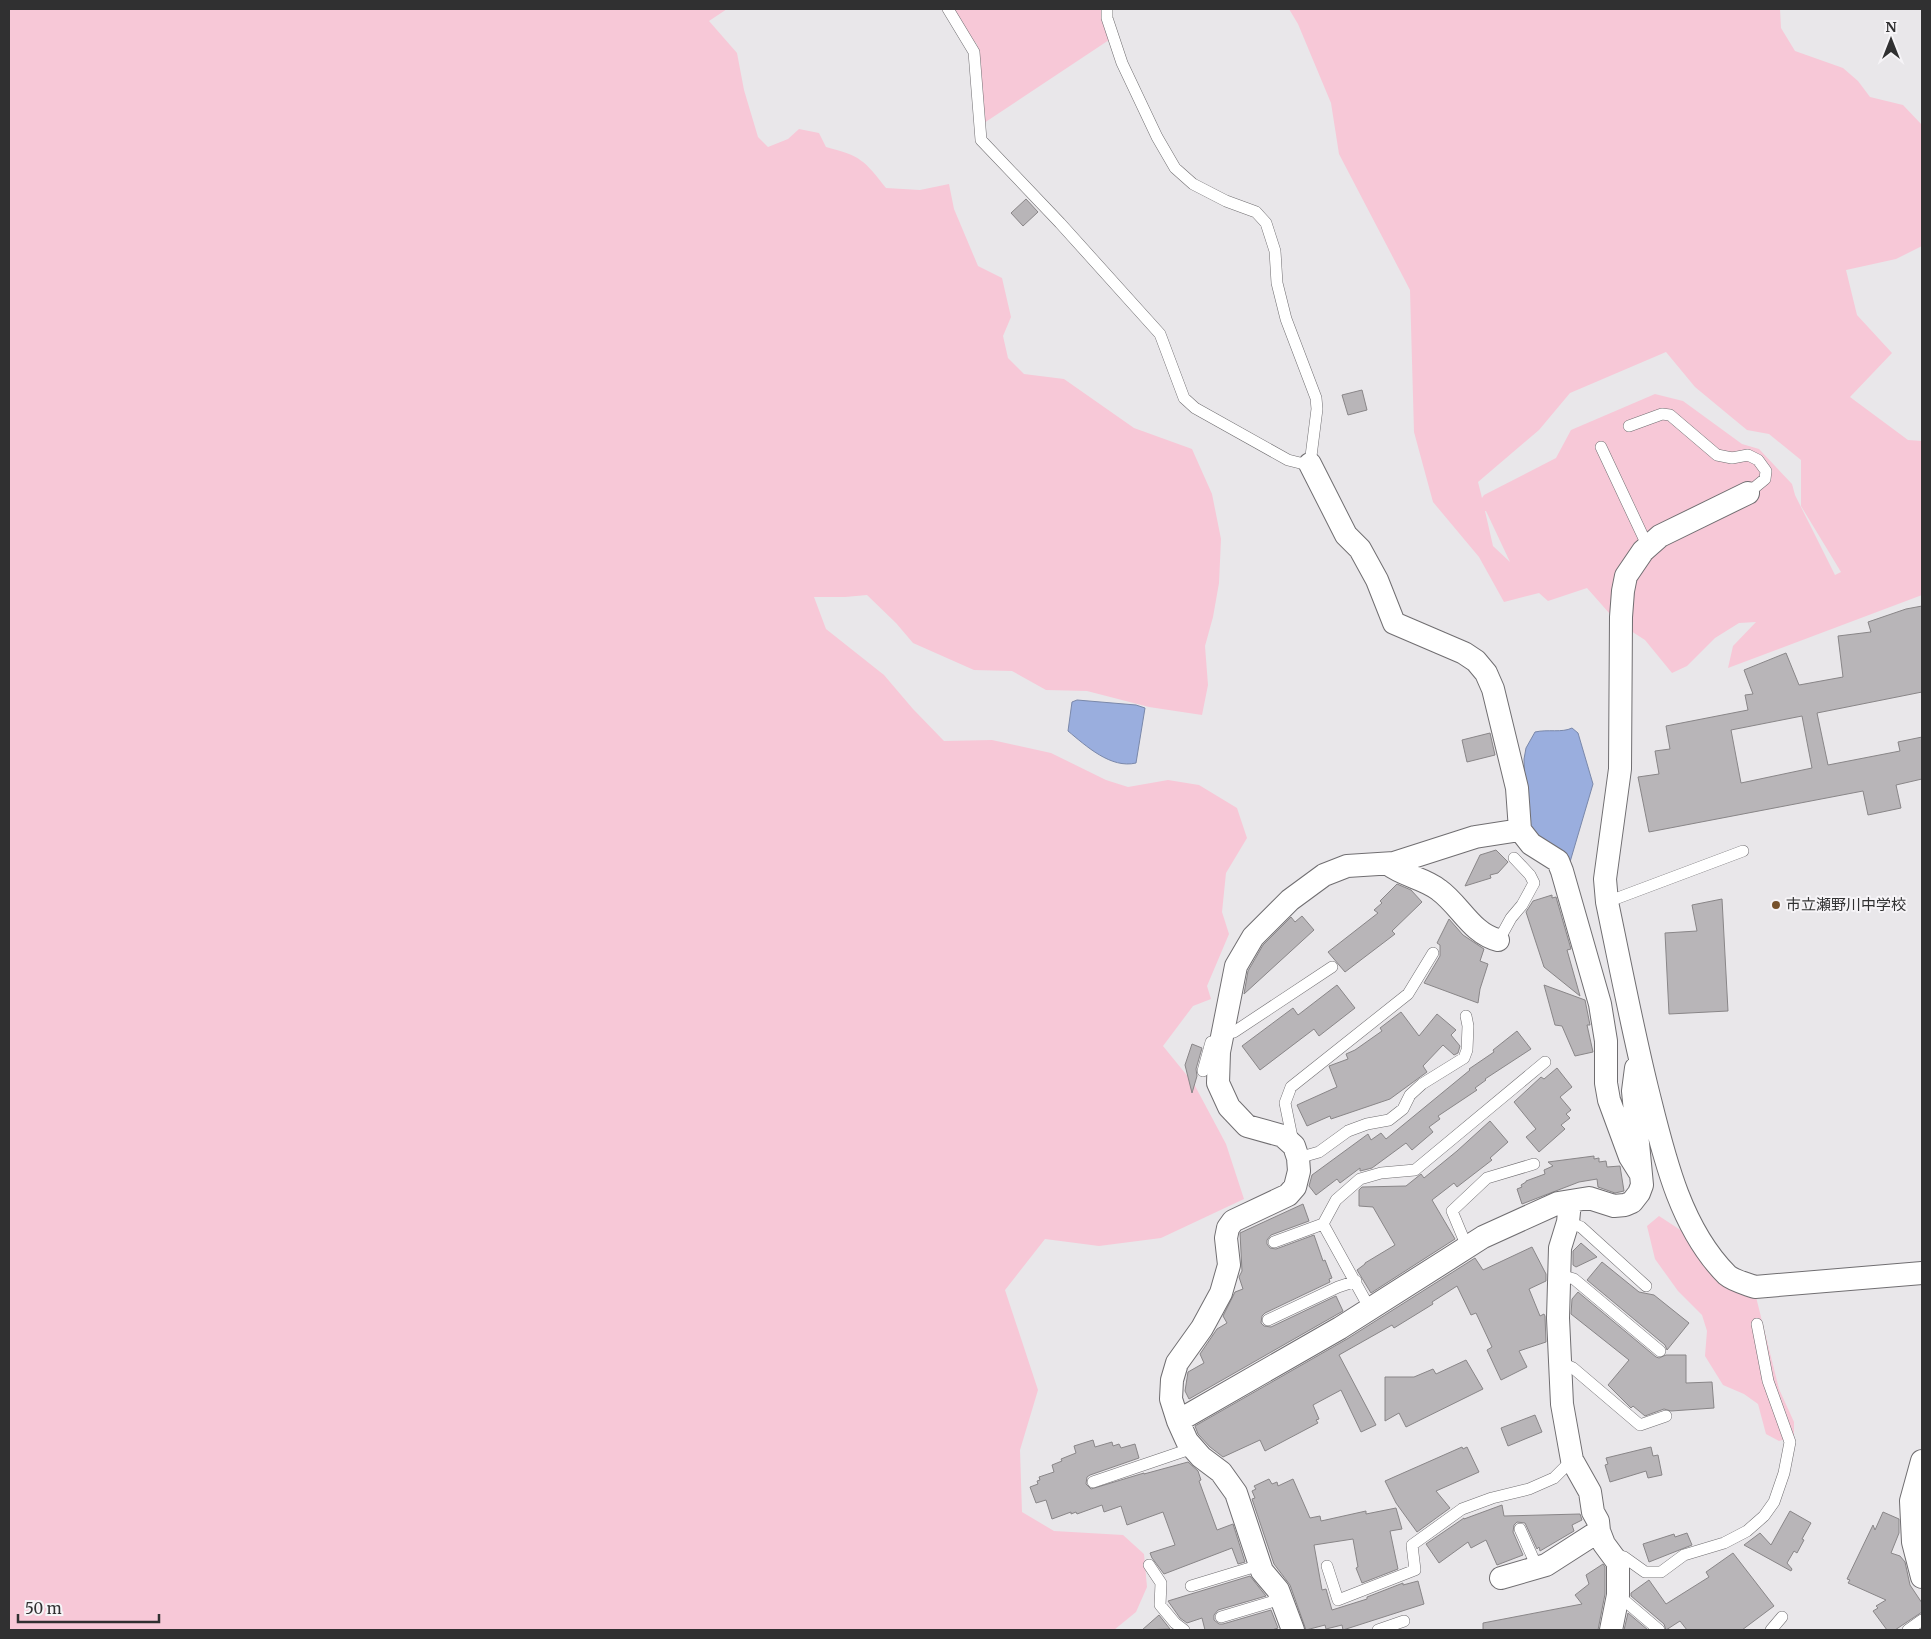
<svg xmlns="http://www.w3.org/2000/svg" width="1931" height="1639" font-family="Merriweather,'Noto Sans JP',serif">
	<style>
		.green { fill: #f7c8d7; fill-rule: evenodd }
		.water { fill: #9aaede; stroke: #7a88aa }
		.building { fill: #b8b5b8; stroke: #898688; fill-rule: evenodd }
		.lines { fill: none; stroke-linecap: round; stroke-linejoin: round }
		.service-casing { stroke: #706e71; stroke-width: 12 }
		.minor-casing { stroke: #706e71; stroke-width: 24 }
		.service { stroke: #fff; stroke-width: 11 }
		.minor { stroke: #fff; stroke-width: 22 }
		.poi-dot { fill: #77522d; stroke: #f6f4f7; stroke-width: 2 }
		.labels { text-anchor: middle; stroke-width: 4; stroke-linejoin: round; paint-order: stroke }
		.poi-label { font-size: 15px; fill: #303031; stroke: #f6f4f7; text-anchor: start }
	</style>
	<rect width="100%" height="100%" fill="#e9e7ea"/>
	<path class="green" d="M9,9H727L709,21L737,53L744,90L758,137L768,147L788,139L799,129L819,133L826,147C861,156 864,160 886,188L920,190L949,184L954,209L978,266L1002,278L1011,317L1003,336L1008,358L1024,374L1064,379L1134,428L1192,449L1212,494L1221,539L1219,583L1213,617L1205,646L1208,685L1202,715L1149,707L1087,691L1046,690L1012,671L974,670L913,643L896,623L867,595L845,597H814L826,629L884,675L913,709L944,741L992,740L1051,753L1106,780L1128,787L1168,780L1199,785L1237,808L1247,838L1226,873L1222,912L1229,934L1207,986L1211,999L1193,1006L1163,1046L1194,1084L1226,1144L1244,1199L1161,1238L1099,1246L1045,1239L1005,1290L1038,1390L1020,1450L1022,1512L1054,1531L1123,1535L1144,1554L1147,1587L1136,1612L1114,1630H9Z
		M941,9H1101L1109,40L984,123L977,91V44L945,14Z
		M1289,9H1780L1781,28L1795,51L1843,68L1858,81L1870,97L1903,105L1922,125V246L1896,259L1846,270L1857,315L1892,353L1850,397L1908,440L1922,441V595L1728,668L1733,646L1756,622L1739,623L1715,638L1687,666L1672,673L1645,640L1617,622L1587,588L1548,601L1539,593L1504,602L1479,557L1433,502L1414,432L1410,290L1339,154L1331,103L1298,24ZM1666,352L1695,387L1730,416L1747,430L1769,434L1801,460V506L1841,572L1835,575L1795,495L1792,484L1759,449L1742,444L1683,401L1655,394L1571,430L1556,458L1484,495L1482,498L1478,482L1539,430L1570,393ZM1485,511H1486L1510,562L1493,546Z
		M1659,1216L1682,1231L1705,1264L1755,1293L1779,1389L1794,1422V1437L1779,1441L1766,1434L1758,1404L1744,1394L1723,1385L1705,1356L1707,1331L1702,1315L1678,1291L1655,1259L1647,1226Z"/>
	<path class="water" d="M1077,700L1136,705L1145,708L1136,763C1111,769 1086,746 1068,731L1072,702Z
		M1572,728L1578,733L1593,784L1570,862L1526,829L1524,759L1526,748L1535,732C1548,729 1562,733 1572,728Z"/>
	<path class="building" d="M1026,199L1038,212L1023,226L1011,213Z
		M1362,390L1367,410L1348,415L1342,395Z
		M1922,606V692L1817,713L1828,765L1900,751L1898,742L1922,737V779L1896,785L1901,808L1868,815L1863,791L1649,832L1638,777L1659,774L1655,751L1670,749L1666,726L1748,710L1745,695L1753,694L1744,670L1786,653L1799,685L1843,677L1838,636L1871,632L1868,622L1906,609ZM1802,716L1812,768L1741,783L1731,730Z
		M1490,733L1495,755L1467,762L1462,740Z
		M1496,850L1508,862L1498,873L1490,875L1491,878L1465,886L1480,855Z
		M1397,884L1411,890L1422,902L1392,931L1395,934L1345,972L1328,952L1378,913L1374,910L1382,903L1380,901Z
		M1552,895V898L1556,897L1571,949L1567,950L1580,996L1544,967L1526,912L1533,901Z
		M1722,899L1728,1011L1669,1014L1665,933L1697,931L1692,905Z
		M1302,916L1314,930L1244,994L1248,971L1263,945L1291,917L1295,922Z
		M1449,919L1463,935L1484,949L1480,961L1488,964L1480,989L1478,1003L1424,983L1440,956V945L1437,943Z
		M1337,985L1355,1008L1319,1036L1314,1029L1260,1070L1242,1046L1293,1008L1298,1015Z
		M1544,985L1585,1000L1590,1025H1587L1593,1052L1575,1056L1562,1026L1555,1025Z
		M1401,1012L1419,1036L1437,1014L1456,1030L1451,1035L1460,1046L1458,1053L1454,1055L1443,1045L1423,1066L1427,1072L1390,1099L1331,1119L1330,1116L1307,1126L1297,1105L1337,1087L1329,1066L1348,1059L1346,1054L1355,1050L1382,1031L1380,1028Z
		M1517,1031L1531,1049L1485,1079L1486,1080L1475,1088L1477,1090L1438,1116L1440,1119L1429,1127L1433,1132L1412,1150L1406,1143L1372,1168L1360,1171V1168L1340,1183L1337,1179L1316,1195L1309,1186L1312,1175L1368,1134L1371,1140L1381,1133L1386,1139L1470,1070L1469,1069L1494,1052L1493,1050Z
		M1192,1044L1202,1048L1196,1069L1197,1076L1192,1093L1185,1065Z
		M1557,1068L1572,1087L1560,1097L1571,1110L1566,1114L1570,1118L1561,1125L1565,1129L1539,1152L1526,1137L1536,1129L1514,1102L1541,1077L1544,1079Z
		M1490,1121L1508,1142L1490,1158L1492,1160L1457,1187L1454,1183L1432,1200L1455,1239L1371,1293L1357,1270L1365,1264V1263L1395,1245L1373,1207L1359,1206V1190L1362,1187L1406,1186L1421,1174L1424,1178L1457,1151Z
		M1594,1156V1159L1599,1158V1162L1606,1161L1607,1167L1620,1166L1624,1191L1615,1193L1598,1187L1597,1179L1579,1182L1522,1204L1517,1189L1522,1187L1521,1185L1526,1182V1181L1545,1174L1544,1170L1553,1166L1548,1162Z
		M1303,1204L1309,1221L1271,1235L1267,1240V1244L1270,1248L1276,1249L1314,1235L1323,1261L1325,1260L1332,1278L1329,1279L1330,1282L1265,1313L1262,1316L1261,1323L1264,1326L1271,1327L1336,1296L1343,1311L1189,1399L1185,1391L1188,1372L1204,1363L1200,1354L1217,1329L1227,1323L1223,1316L1235,1292L1243,1289L1239,1277L1242,1271L1240,1233Z
		M1581,1243L1597,1257L1576,1267L1573,1265V1251Z
		M1532,1247L1546,1274V1281L1529,1289L1540,1316L1544,1314L1545,1316L1546,1342L1519,1351L1527,1367L1501,1380L1487,1350L1492,1347L1476,1313L1471,1315L1457,1286L1432,1302L1433,1304L1394,1328L1392,1325L1339,1355L1376,1425L1361,1432L1341,1390L1313,1405L1319,1419L1316,1420L1318,1423L1265,1451L1260,1440L1223,1457L1210,1447L1198,1434L1195,1426L1347,1339L1475,1258L1483,1270Z
		M1602,1262L1639,1292L1654,1295L1689,1323L1667,1350L1665,1345L1587,1280Z
		M1578,1292L1656,1357L1659,1358L1666,1355H1686V1383L1712,1382L1714,1408L1671,1411L1664,1409L1645,1416L1633,1406L1631,1408L1608,1385L1629,1360L1571,1314L1572,1299Z
		M1466,1360L1483,1389L1406,1427L1399,1413L1385,1421V1377H1414L1433,1369L1436,1374Z
		M1535,1415L1542,1432L1508,1446L1501,1428Z
		M1093,1440L1095,1447L1112,1442L1113,1446L1119,1444L1121,1448L1135,1444L1139,1458L1090,1475L1087,1477L1086,1484L1091,1489L1144,1473V1474L1188,1462L1198,1471L1201,1480L1199,1481L1217,1530L1233,1524L1245,1562L1238,1564L1232,1548L1164,1574L1152,1558L1150,1553L1175,1545L1163,1512L1127,1525L1121,1506L1104,1512L1102,1505L1077,1514L1076,1512L1071,1514V1512L1052,1519L1046,1500L1036,1503L1030,1487L1038,1484L1037,1481L1040,1480L1039,1477L1054,1472L1052,1465L1062,1461L1061,1459L1076,1453L1074,1446Z
		M1462,1447L1463,1449L1467,1447L1479,1472L1436,1491L1450,1508L1417,1532L1396,1503L1385,1481Z
		M1651,1447L1653,1456L1658,1455L1662,1475L1648,1478L1646,1471L1610,1482L1605,1465L1608,1464L1606,1458Z
		M1269,1479L1272,1484L1277,1482L1278,1486L1293,1479L1310,1518L1320,1516L1321,1521L1366,1511V1514L1396,1508L1402,1529L1390,1531L1398,1569L1362,1583L1356,1568L1358,1567L1353,1539L1314,1545L1322,1590L1326,1589L1332,1610L1367,1599V1597L1403,1583V1585L1418,1581L1424,1604L1343,1630L1342,1625L1326,1629L1325,1625L1306,1630L1290,1585L1274,1564L1252,1499L1255,1498L1252,1491L1256,1489L1254,1486Z
		M1502,1505L1504,1516L1580,1514L1582,1520L1572,1525L1574,1531L1540,1551L1539,1547L1537,1549L1525,1523L1517,1522L1514,1525L1513,1532L1523,1555L1497,1565L1486,1540L1471,1548L1468,1542L1439,1563L1426,1544L1464,1518V1519Z
		M1790,1511L1811,1523L1802,1539L1804,1540L1797,1553L1794,1551L1787,1563L1792,1569L1791,1571L1744,1545L1760,1533L1771,1545Z
		M1883,1512L1899,1519V1533L1891,1553L1900,1556L1905,1562L1910,1585L1922,1603V1612L1895,1630H1887L1873,1611L1878,1608L1876,1606L1886,1600L1848,1583L1850,1580L1847,1579L1873,1525L1875,1530Z
		M1687,1533L1692,1545L1649,1562L1643,1544L1674,1534L1675,1537Z
		M1733,1553L1774,1606L1742,1630H1687L1680,1621L1666,1630L1664,1624L1631,1596V1593L1649,1580L1666,1604L1709,1577L1706,1572Z
		M1603,1564L1605,1567V1594L1598,1630H1483V1623L1582,1604L1575,1595L1589,1584L1586,1575Z
		M1250,1576L1266,1596L1218,1610L1214,1615V1620L1219,1624H1223L1271,1610L1278,1628L1272,1630H1205L1202,1618L1187,1623L1180,1618L1168,1601Z
		M1628,1613L1648,1630H1624Z
		M1159,1615L1170,1629L1142,1630Z"/>
	<g class="lines">
		<g class="service-casing">
			<path id="service" d="M948,9L974,52L981,140L1060,223L1160,334L1184,398L1195,408L1288,460L1300,463L1310,464L1317,409L1316,398L1286,319L1277,283L1275,251L1266,223L1256,212L1226,201L1193,184L1175,168L1157,137L1122,63L1107,18V9
				M1629,426L1662,414L1670,415L1717,455L1732,458L1748,455L1758,460L1766,471L1765,479L1748,493
				M1601,447L1648,547
				M1607,902L1743,851
				M1498,940L1500,938L1511,918L1522,905L1534,883L1530,875L1514,858
				M1222,1034L1234,1032L1332,967
				M1203,1071L1211,1042
				M1293,1142L1285,1103L1291,1087L1408,994L1433,953
				M1298,1158L1319,1152L1348,1131L1367,1124L1389,1120L1403,1109L1410,1095L1422,1084L1464,1058L1467,1050L1468,1026L1466,1016
				M1568,1222L1581,1227L1646,1286
				M1323,1224L1336,1200L1360,1179L1381,1173L1415,1170L1545,1062
				M1274,1242L1323,1224L1370,1309
				M1467,1247L1452,1211L1487,1178L1534,1164
				M1560,1275L1574,1279L1660,1351
				M1268,1320L1338,1287L1356,1281
				M1560,1362L1573,1368L1640,1425L1666,1416
				M1093,1482L1193,1448
				M1520,1529L1537,1567
				M1614,1554L1624,1557L1645,1572H1661L1684,1555L1724,1543L1747,1531L1764,1516L1774,1502L1784,1473L1790,1442L1768,1381L1757,1324
				M1149,1565L1161,1583L1160,1605L1175,1623L1184,1630
				M1327,1566L1338,1600L1415,1570L1412,1545L1462,1509L1492,1498L1529,1489L1554,1478L1572,1460
				M1191,1586L1260,1565
				M1618,1595L1659,1630
				M1221,1617L1281,1599
				M1378,1630L1404,1621
				M1771,1630L1782,1617
				M1908,1630L1922,1620"/>
		</g>
		<g class="minor-casing">
			<path id="minor" d="M1310,464L1346,535L1360,549L1377,580L1394,623L1464,653L1476,661L1486,673L1493,689L1517,788L1520,830L1531,844L1558,861L1562,871L1600,1004L1606,1041V1083L1609,1100L1630,1157L1640,1173
				M1748,493L1660,536L1643,551L1626,576L1623,591L1621,617L1620,769L1605,879L1607,902C1620,964 1632,1027 1647,1088C1663,1152 1679,1227 1727,1275C1734,1281 1747,1284 1755,1287L1922,1273
				M1388,864C1403,876 1424,878 1439,890C1460,905 1472,934 1498,940
				M1570,1202L1568,1222L1560,1248L1558,1318L1562,1404L1572,1460L1590,1492L1593,1512L1598,1521L1599,1531L1604,1544L1618,1563V1595L1611,1630
				M1178,1421L1340,1328L1483,1237L1558,1203L1589,1198L1614,1206L1625,1205L1632,1202L1639,1193L1642,1185L1633,1091L1636,1068
				M1922,1461L1911,1501L1913,1542L1922,1577
				M1501,1578L1546,1565L1599,1531
				M1293,1630L1278,1590L1262,1571L1236,1493L1221,1472L1201,1457L1187,1441L1178,1421L1171,1399L1172,1380L1177,1363L1202,1328L1221,1293L1229,1265L1226,1238L1228,1228L1233,1221L1288,1195L1295,1187L1299,1171L1298,1158L1294,1146L1283,1136L1247,1126L1229,1107L1218,1083L1219,1052L1236,966L1253,937L1290,900L1324,875L1347,866L1394,863L1475,837L1520,830"/>
		</g>
		<use href="#service" class="service"/>
		<use href="#minor" class="minor"/>
	</g>
	<circle class="poi-dot" cx="1776" cy="905" r="5"/>
	<g class="labels">
		<g class="poi-label">
			<text x="1786" y="910">市立瀬野川中学校</text>
		</g>
	</g>
	<rect width="1931" height="1639" fill="none" stroke="#303031" stroke-width="20"/>
	<g transform="translate(1891 40)" stroke="#f6f4f7" stroke-width="4" paint-order="stroke">
	<path d="M0-4L9 19L0 12L-9 19Z" fill="#303031"/>
	<text y="-8" font-size="14" font-weight="bold" text-anchor="middle" fill="#303031">N</text>
	</g>
	<path d="M18 1614v8h141v-8" fill="none" stroke="#303031" stroke-width="2.5"/>
	<text x="25" y="1614" font-size="15" fill="#303031" stroke="#f6f4f7" stroke-width="4" paint-order="stroke">50 m</text>
</svg>
